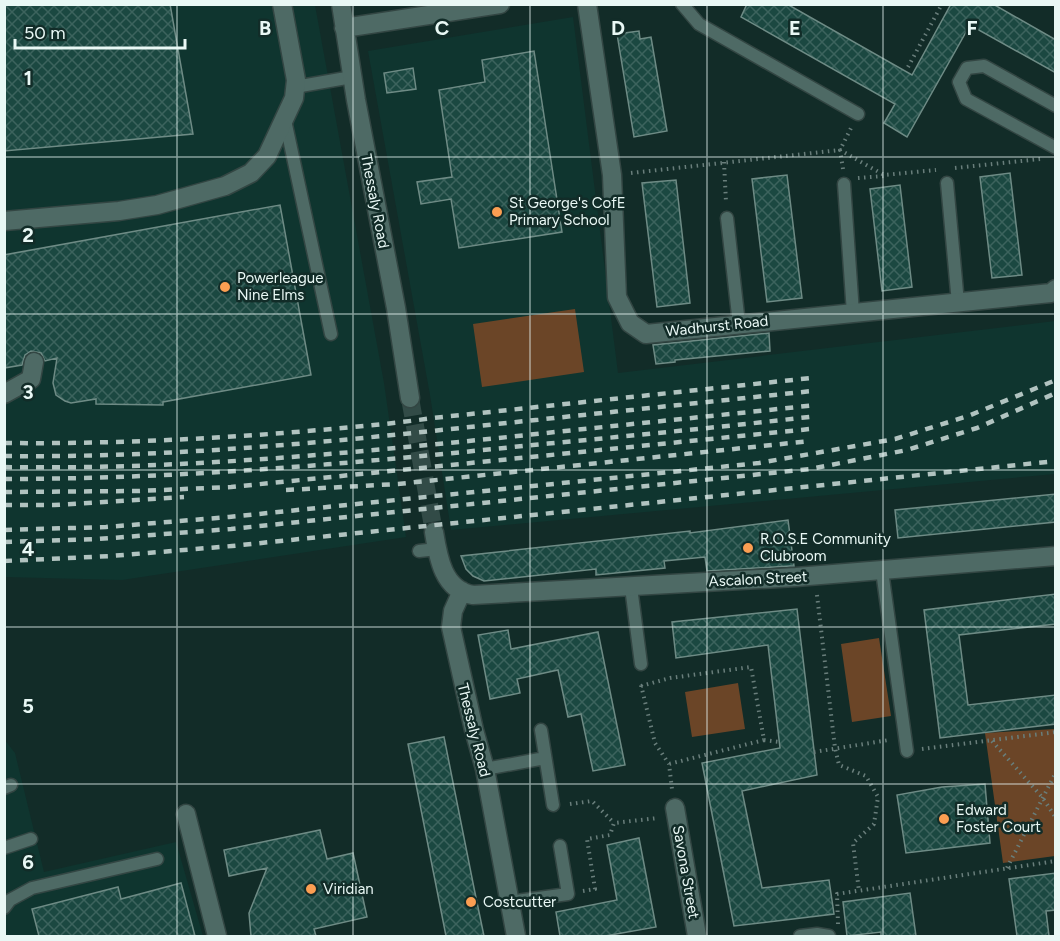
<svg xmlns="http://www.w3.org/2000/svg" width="1060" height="941" font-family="Figtree,sans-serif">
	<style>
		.built { fill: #0f352f }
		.park { fill: #6b4527 }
		.building { fill: url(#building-cross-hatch); stroke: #6e8b85; stroke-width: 1.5 }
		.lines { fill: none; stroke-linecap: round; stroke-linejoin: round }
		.minor-tunnel { stroke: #324b47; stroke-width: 18; stroke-dasharray: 18 9; stroke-linecap: butt }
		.service-casing { stroke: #334643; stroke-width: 15 }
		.minor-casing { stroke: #334643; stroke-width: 21 }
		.path { stroke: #697e7b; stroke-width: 4; stroke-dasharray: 1.5 4.5; stroke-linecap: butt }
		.service { stroke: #4e6a65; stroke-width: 12 }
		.minor { stroke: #4e6a65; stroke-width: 18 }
		.rail { stroke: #b1c3c0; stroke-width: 4.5; stroke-dasharray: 8 8; stroke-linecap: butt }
		.grid { fill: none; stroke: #e9f8f5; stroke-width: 1.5; stroke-opacity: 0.55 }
		.poi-dot { fill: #fb9e52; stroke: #122c28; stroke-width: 2 }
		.labels { text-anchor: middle; stroke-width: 5; stroke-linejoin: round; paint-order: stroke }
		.street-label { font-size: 15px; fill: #e9f8f5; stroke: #122c28 }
		.poi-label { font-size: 15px; fill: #e9f8f5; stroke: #122c28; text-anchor: start }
		.grid-label { font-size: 20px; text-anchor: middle; font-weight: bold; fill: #e9f8f5; stroke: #122c28; stroke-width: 5; stroke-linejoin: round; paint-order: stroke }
	</style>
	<defs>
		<pattern id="building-cross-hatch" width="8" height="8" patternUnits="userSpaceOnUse" patternTransform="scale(1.5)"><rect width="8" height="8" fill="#1b4841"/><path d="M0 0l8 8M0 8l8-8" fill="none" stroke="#3c635d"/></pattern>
	</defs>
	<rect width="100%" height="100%" fill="#122c28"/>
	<path class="built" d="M5,5H315L384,383L406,537L122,580L5,577Z
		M573,17L618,373L1055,321V474L451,530L430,395L368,51Z
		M4,739L15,753L44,872L176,842L203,936H5Z"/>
	<path class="park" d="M575,309L584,372L482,387L473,324Z
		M879,638L891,716L852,722L841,644Z
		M738,683L745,729L692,737L685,692Z
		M1055,729V856L1003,863L985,733Z"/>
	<path class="building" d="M4,4H170L193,134L4,151Z
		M747,4H787L912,75L951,4H993L1056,40V73L970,25L907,137L884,123L895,104L741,17Z
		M639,31L640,39L651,37L667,131L634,137L617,34Z
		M534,51L562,232L459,248L451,199L421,204L417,182L452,177L439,90L485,82L482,60Z
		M413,68L416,89L387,93L384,73Z
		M1010,173L1022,275L992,278L980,177Z
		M787,175L802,298L767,302L752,179Z
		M676,180L690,303L657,307L642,183Z
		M900,185L912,287L882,291L870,189Z
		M280,205L311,375L163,402V405L96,404V399L71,403L65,401L56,395L53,383L57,358L45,361L41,353L31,351L25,355L22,365L4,368V255Z
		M769,333L770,351L675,360V362L656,364L653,345Z
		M1056,494V522L898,538L895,510Z
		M788,520L794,566H790L707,571L705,557L664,561L665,568L596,575V569L484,581L473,576L466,569L461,556L690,531V533Z
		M1056,594V624L959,635L968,705L1056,695V724L940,738L924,610Z
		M797,609L817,775L742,791L762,888L829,880L834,914L734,926L702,763L780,748L768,645L676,658L672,622Z
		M508,630L511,649L598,632L625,765L593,771L581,714L568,717L558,670L517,679L520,693L490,699L478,635Z
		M444,737L474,888L484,936H446L408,744Z
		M985,784L990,843L906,853L897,795L942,787Z
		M320,830L327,859L353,853L367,917L314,929L316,936H251L249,913L267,868L229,876L224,850Z
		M639,838L656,927L605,936H560L556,912L617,900L607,845Z
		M1056,873V910L1046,911L1049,936H1017L1009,879Z
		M181,883L195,936H39L32,909L118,887L121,899Z
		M910,893L916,936H881V932L847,936L843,902Z"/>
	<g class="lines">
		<path class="minor-tunnel" d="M410,398L434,532"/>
		<g class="service-casing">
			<path id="service" d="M682,4L699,24L858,114
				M295,87L352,77
				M1056,106L984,66L967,68L959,82L966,99L1056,148
				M285,120L331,334
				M947,183L958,303
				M844,184L853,313
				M727,218L739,324
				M419,551L437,549
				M882,571L907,751
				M631,587L641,664
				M541,730L553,805
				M485,769L545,758
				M4,788L11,785
				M4,848L31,839
				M509,902L568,894L560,846
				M4,908L10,900L32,888L157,859
				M800,936L817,934L829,936"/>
		</g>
		<g class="minor-casing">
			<path id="minor" d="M341,4L356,100L396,308L410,398
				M587,4L612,175L617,297L630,323L646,334L1051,293L1056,289
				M344,28L500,4
				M4,221L119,211L157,205L225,186L251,173L267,156L294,98L296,80L282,4
				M4,394L31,379L34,362
				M434,532C438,557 443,590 473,595L796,577L1056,556
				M462,591L453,611L451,627L474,730L485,769L516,936
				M675,808L697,936
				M186,814L217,936"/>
		</g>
		<path class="path" d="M908,67L942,4
			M724,162L726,202
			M955,168L1040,159
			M843,169L840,150L851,128
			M631,173L840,150L884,175L936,170
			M858,178L884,176
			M817,595L835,748L839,765L866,776L878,797L874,824L853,843L859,891
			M641,685L655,743L669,764L672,789
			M641,686L670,678L751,667L764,740L669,764
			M764,740L780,742
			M992,741L1042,797L1056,818
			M922,749L1056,732
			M814,752L889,740
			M570,804L592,801L614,823
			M1007,868L1056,772
			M583,891L595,889L587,839L610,835L614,823L658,818
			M838,924L837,894L1056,861"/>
		<use href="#service" class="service"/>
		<use href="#minor" class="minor"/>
		<path class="rail" d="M4,443C97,444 191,440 283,433C333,429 383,425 433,418L811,378
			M4,456C169,458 333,442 497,424C602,413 707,402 812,391
			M4,467C173,470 341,454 508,437C611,426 713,416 816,405
			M4,479C182,479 357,463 533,445C628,436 723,427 817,416
			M286,490L398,484L810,441
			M4,492L139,491L231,487L810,429
			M4,505H54L184,497
			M4,530L106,527L229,517L759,463L895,439L968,416L1056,380
			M4,542L98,539L231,529L810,469L907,450L977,428L1056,393
			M4,561L111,556L232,546L1056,461"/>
	</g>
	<path class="grid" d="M177,4V936M353,4V936M530,4V936M707,4V936M883,4V936M4,157H1056M4,314H1056M4,470H1056M4,627H1056M4,784H1056"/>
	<g class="poi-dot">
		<circle cx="497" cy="212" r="6"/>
		<circle cx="225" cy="287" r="6"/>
		<circle cx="748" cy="548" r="6"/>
		<circle cx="944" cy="819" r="6"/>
		<circle cx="311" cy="889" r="6"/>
		<circle cx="471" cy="902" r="6"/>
	</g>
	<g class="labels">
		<g class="street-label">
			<text transform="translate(375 201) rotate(79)" y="5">Thessaly Road</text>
			<text transform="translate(717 326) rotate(-6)" y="5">Wadhurst Road</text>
			<text transform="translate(758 579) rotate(-3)" y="5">Ascalon Street</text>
			<text transform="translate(474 730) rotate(76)" y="5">Thessaly Road</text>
			<text transform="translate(686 872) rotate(80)" y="5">Savona Street</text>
		</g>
		<g class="poi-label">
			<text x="509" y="208">St George's CofE<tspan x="509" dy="17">Primary School</tspan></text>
			<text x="237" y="283">Powerleague<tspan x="237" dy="17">Nine Elms</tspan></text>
			<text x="760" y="544">R.O.S.E Community<tspan x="760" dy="17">Clubroom</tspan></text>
			<text x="956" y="815">Edward<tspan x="956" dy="17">Foster Court</tspan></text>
			<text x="323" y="894">Viridian</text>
			<text x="483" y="907">Costcutter</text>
		</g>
	</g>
	<g class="grid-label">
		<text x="265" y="35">B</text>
		<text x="442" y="35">C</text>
		<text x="618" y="35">D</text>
		<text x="795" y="35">E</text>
		<text x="972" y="35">F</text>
		<text x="28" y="85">1</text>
		<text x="28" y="242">2</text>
		<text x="28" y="399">3</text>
		<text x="28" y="556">4</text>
		<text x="28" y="713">5</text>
		<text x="28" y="869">6</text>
	</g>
	<rect width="1060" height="941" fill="none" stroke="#e9f8f5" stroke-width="12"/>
	<path d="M15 39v9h170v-9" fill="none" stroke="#e9f8f5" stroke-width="3"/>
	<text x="24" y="39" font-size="18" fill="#e9f8f5" stroke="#122c28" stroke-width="4.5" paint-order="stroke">50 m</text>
</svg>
